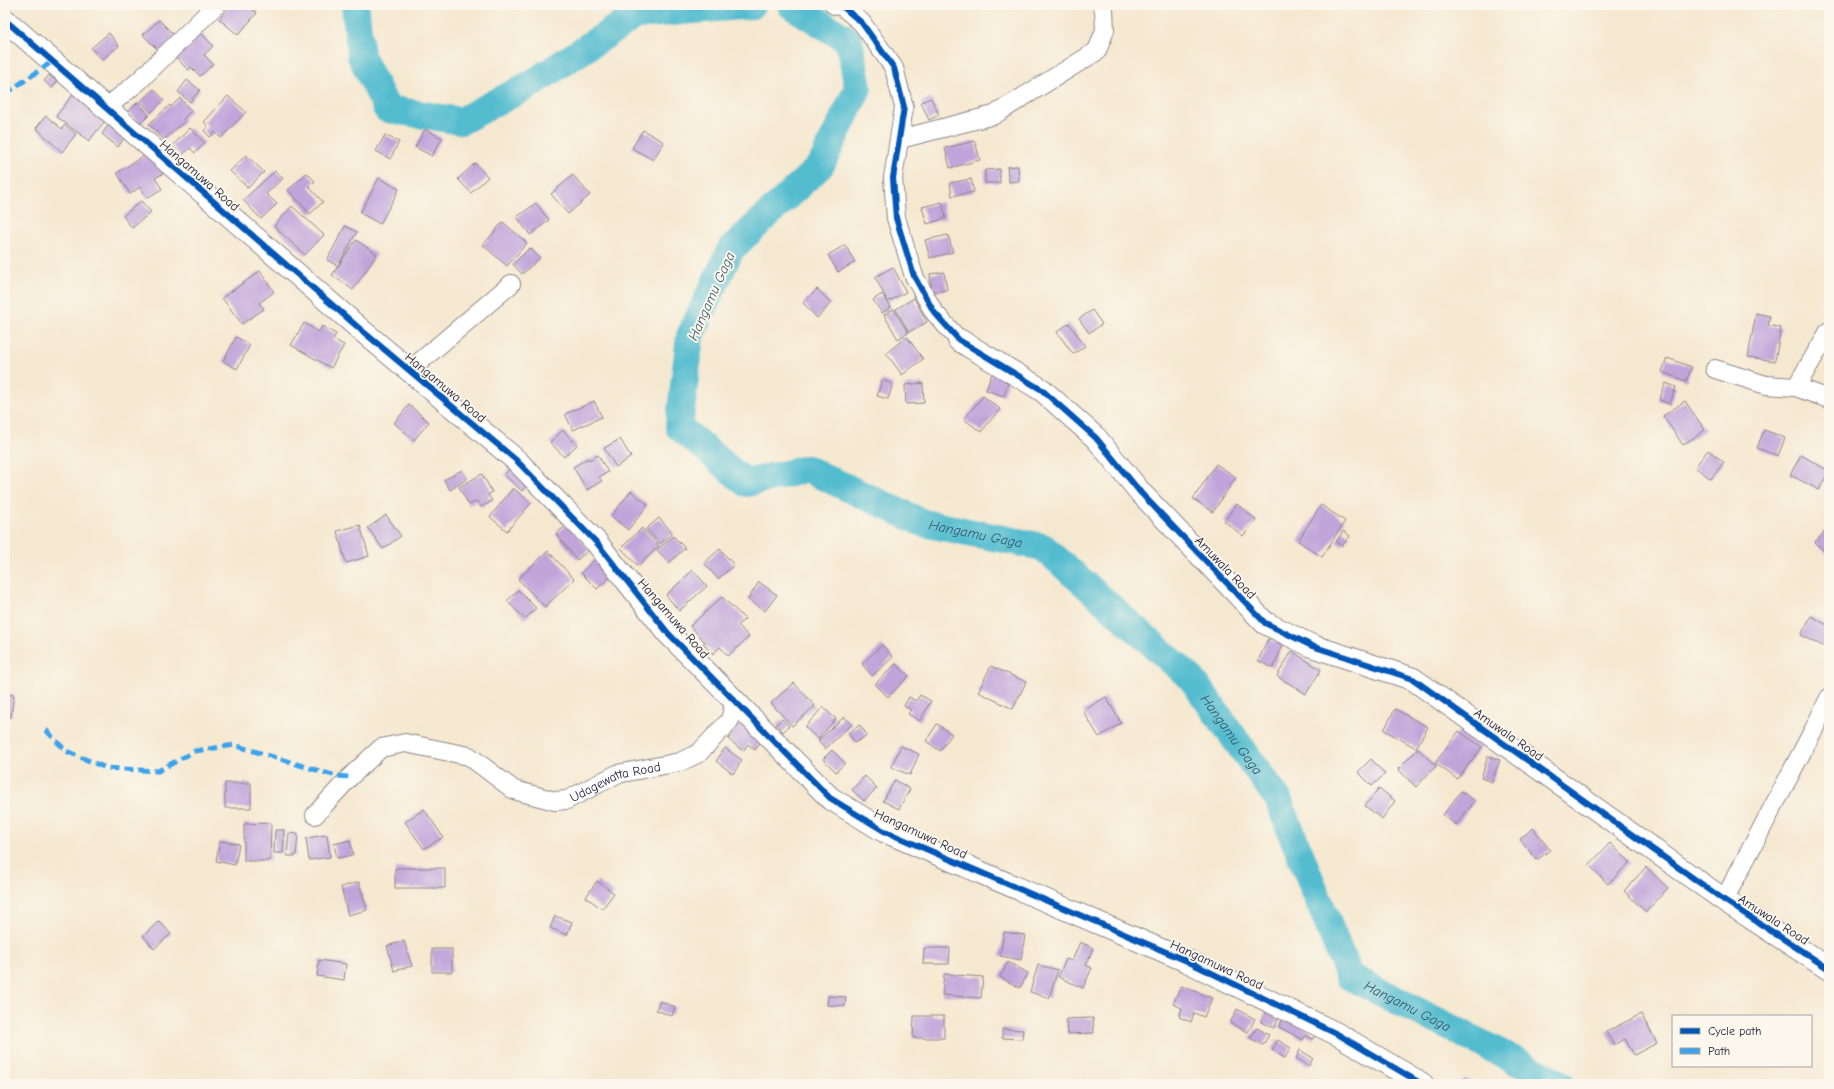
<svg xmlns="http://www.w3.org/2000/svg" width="1834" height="1089" font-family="'Comic Neue',sans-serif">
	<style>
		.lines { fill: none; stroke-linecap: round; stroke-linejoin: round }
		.river { stroke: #53bccf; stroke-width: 28 }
		.building { fill: #c0a4da }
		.minor-casing { stroke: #8c8586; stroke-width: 20 }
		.tertiary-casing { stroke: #8c8586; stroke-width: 24 }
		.minor { stroke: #fff; stroke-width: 18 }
		.tertiary { stroke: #fff; stroke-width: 22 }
		.quiet { stroke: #3ea2ec; stroke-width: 5; stroke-dasharray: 10 5; stroke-linecap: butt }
		.cycleway-casing { stroke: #fbf7ec; stroke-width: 8 }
		.cycleway { stroke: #0057b8; stroke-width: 6 }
		.labels { text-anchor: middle; stroke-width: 4; stroke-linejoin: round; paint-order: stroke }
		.street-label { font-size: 13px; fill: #22223b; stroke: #fbf7ec }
		.water-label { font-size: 14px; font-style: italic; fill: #33586f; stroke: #fbf7ec }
	</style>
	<rect width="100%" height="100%" fill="#fbf7ec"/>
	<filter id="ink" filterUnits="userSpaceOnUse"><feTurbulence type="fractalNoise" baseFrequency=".025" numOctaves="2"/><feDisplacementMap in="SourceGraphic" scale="8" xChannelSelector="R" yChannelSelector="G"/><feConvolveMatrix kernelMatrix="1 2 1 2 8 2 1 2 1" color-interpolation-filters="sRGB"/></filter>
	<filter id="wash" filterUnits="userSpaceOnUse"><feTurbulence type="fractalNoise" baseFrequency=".012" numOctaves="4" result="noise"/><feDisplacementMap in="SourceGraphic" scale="16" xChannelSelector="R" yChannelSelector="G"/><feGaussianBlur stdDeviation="0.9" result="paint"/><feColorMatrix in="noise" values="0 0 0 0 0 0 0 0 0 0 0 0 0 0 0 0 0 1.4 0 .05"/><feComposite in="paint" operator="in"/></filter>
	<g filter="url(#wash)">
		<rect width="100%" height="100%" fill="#f5e8d0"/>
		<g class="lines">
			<g class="river">
				<path d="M355,5L361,56L387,109L461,121L531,84L636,15L752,5"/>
				<path id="s1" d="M791,5L849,41L858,88L821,165L731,249L690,336L679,427L746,483L807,469L923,523L1043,547L1192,679L1278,799L1349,976L1561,1084"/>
			</g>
		</g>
		<g id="blocks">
			<path class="building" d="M231,5H247L257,13L238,35L219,19Z
				M159,20L176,37L160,52L143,35Z
				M197,28L213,46L204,55L213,64L200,76L191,67L188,70L172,53Z
				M109,33L119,46L102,60L91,48Z
				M49,75L57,82L52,88L44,81Z
				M187,80L200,90L190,102L178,92Z
				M154,89L164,100L151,113L141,101Z
				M76,91L108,117L89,141L56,116Z
				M228,96L246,112L221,138L215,132L210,137L204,131L208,126L204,122Z
				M180,98L191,111L183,119L185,121L164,140L149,124L170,105L171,107Z
				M931,98L939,115L929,120L921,102Z
				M138,102L149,115L140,124L128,112Z
				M46,116L62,129L65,125L76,134L62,152L36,128Z
				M111,122L127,134L118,147L102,134Z
				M190,128L205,143L195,153L190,148L181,156L172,146Z
				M425,129L442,138L432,156L415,147Z
				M643,130L664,142L653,160L632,148Z
				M385,135L399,142L390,159L376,151Z
				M975,141L980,160L950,168L945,148Z
				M151,151L164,173L155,178L162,189L147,198L140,187L130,194L117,173Z
				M246,155L264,172L248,188L230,171Z
				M475,163L488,177L471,193L458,179Z
				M1018,166L1019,181L1009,182L1007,167Z
				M1000,169V183H985V170Z
				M275,171L283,178L266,194L277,204L261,219L243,200Z
				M307,173L315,181L309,187L323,202L310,214L288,190Z
				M573,175L590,195L568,214L551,194Z
				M379,178L399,189L380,224L360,213Z
				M971,179L974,192L952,196L950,183Z
				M141,201L151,212L132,228L123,216Z
				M942,202L946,218L927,224L922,207Z
				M536,203L549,220L530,235L517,217Z
				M292,206L324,235L305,255L274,226Z
				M503,222L527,243L507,266L483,245Z
				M345,226L357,232L338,266L327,260Z
				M948,235L953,252L930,258L925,240Z
				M356,240L377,254L353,290L332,275Z
				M845,245L855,262L838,272L828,255Z
				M530,248L540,258L522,274L513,264Z
				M893,267L906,292L888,302L875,277Z
				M260,271L274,292L259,303L264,309L242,324L222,298Z
				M944,272L947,290L932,292L930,274Z
				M817,289L831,303L817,318L803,303Z
				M882,294L891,307L882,313L873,300Z
				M914,298L927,322L909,332L896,309Z
				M894,309L908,333L898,339L884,315Z
				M1092,310L1102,324L1089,333L1079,319Z
				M1756,313L1770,316L1768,325L1781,328L1775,361L1748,357Z
				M304,323L319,332L322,326L336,334L333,339L344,345L331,368L291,345Z
				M1069,323L1085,346L1073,354L1057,332Z
				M236,337L250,345L237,369L223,361Z
				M907,337L923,359L902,375L886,353Z
				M1667,358L1692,367L1686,381L1662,372Z
				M992,373L1009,379L1004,396L986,390Z
				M882,380L893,384L888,399L877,396Z
				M923,383L924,403L906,404L905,385Z
				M1666,383L1676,387L1670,404L1659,400Z
				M983,396L1000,409L981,432L964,419Z
				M594,401L602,417L573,430L565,414Z
				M1685,401L1705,430L1683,445L1663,416Z
				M409,405L429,422L414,440L394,423Z
				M563,430L577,445L564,457L550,442Z
				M1764,430L1785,438L1778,456L1757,448Z
				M620,439L631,457L616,467L604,448Z
				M1708,450L1724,462L1711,479L1695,467Z
				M598,455L608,472L599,477L602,481L587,490L573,467L588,458L589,460Z
				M1801,455L1829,471L1819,490L1790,475Z
				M1216,464L1236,477L1213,512L1193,499Z
				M511,467L529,483L522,491L504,475Z
				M462,470L467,479L450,490L444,480Z
				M482,474L492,492L488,495L492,501L481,507L477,501L469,505L459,487Z
				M513,488L531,503L507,531L490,517Z
				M631,491L648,505L628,530L611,516Z
				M1237,504L1256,520L1243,536L1224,521Z
				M1321,505L1345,521L1322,557L1298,541Z
				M386,515L401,536L383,549L368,528Z
				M659,518L673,533L660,544L646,529Z
				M568,524L589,550L577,560L556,534Z
				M360,525L369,556L346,563L337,531Z
				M1829,527V556L1815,542Z
				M642,528L659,546L638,566L621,548Z
				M1343,531L1350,536L1342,546L1336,542Z
				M673,536L685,548L669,563L657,550Z
				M720,549L734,565L718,579L704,563Z
				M548,551L574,579L545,607L518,579Z
				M599,555L615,572L597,589L581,573Z
				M693,570L707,586L679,611L666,595Z
				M759,582L777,595L765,611L748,599Z
				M518,590L536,608L525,619L507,601Z
				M722,597L745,619L738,625L749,637L728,656L720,647L713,654L703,644L705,642L690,626Z
				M1811,616L1829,626V649L1801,635Z
				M1268,639L1283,645L1273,668L1258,661Z
				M882,645L893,657L872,676L862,664Z
				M1292,651L1321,670L1306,694L1277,676Z
				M896,664L909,676L888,697L875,684Z
				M991,666L1026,682L1013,709L978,692Z
				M794,683L815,706L792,726L771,703Z
				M5,694L14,695L11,717H5Z
				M920,695L931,701L920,721L908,714L911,710L904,706L909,697L916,701Z
				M1106,697L1121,723L1099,737L1083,711Z
				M823,707L836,719L818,739L805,727Z
				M1395,709L1428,727L1416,748L1384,730Z
				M844,717L852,724L825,749L818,741Z
				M742,718L765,736L755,750L748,744L743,751L728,739L733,733L731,732Z
				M782,719L789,726L783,732L776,724Z
				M937,724L952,734L940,751L926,741Z
				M860,725L867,735L855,743L848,733Z
				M1459,731L1482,747L1457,779L1435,763Z
				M901,746L919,754L910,775L891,767Z
				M725,748L742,760L733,774L716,761Z
				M1418,749L1436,766L1416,787L1398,769Z
				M832,750L845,763L836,772L823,759Z
				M1488,756L1500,760L1492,782L1481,778Z
				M1371,759L1385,774L1372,786L1358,772Z
				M865,776L877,788L864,801L852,790Z
				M895,780L910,789L899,809L883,801Z
				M225,783H251V808H225Z
				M1379,788L1395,801L1382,819L1365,806Z
				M1461,791L1475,801L1456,825L1443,815Z
				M424,809L443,837L424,849L405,822Z
				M271,823L270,861H244V824Z
				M1533,828L1550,850L1537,860L1520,839Z
				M275,830H284L283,853H274Z
				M289,833L298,834L296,856H287Z
				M327,835L330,857L309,860L306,838Z
				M350,840L353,855L337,858L334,844Z
				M220,841L239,844L235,865L216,861Z
				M1610,843L1630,862L1608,884L1589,865Z
				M1646,867L1668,888L1646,912L1624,891Z
				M395,868H445V888H395Z
				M597,881L614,893L602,909L586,897Z
				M359,882L367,910L348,915L341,887Z
				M555,916L572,922L567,935L550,928Z
				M159,921L171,934L154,949L143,936Z
				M1004,932L1025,935L1021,960L1000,956Z
				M404,941L412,966L394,971L387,946Z
				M1080,942L1093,948L1086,965L1092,968L1083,988L1058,977L1066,959L1072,961Z
				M924,948H950L949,964H923Z
				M432,949H452V972H432Z
				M319,960L346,964L344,980L317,976Z
				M1008,962L1028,973L1020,988L1000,977Z
				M1038,965L1058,970L1049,998L1030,992Z
				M944,974L983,977L981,998L942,995Z
				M1181,986L1212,998L1204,1017L1194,1013L1191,1022L1179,1017L1182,1008L1173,1004Z
				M828,996L846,997L845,1006L827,1005Z
				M660,1001L675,1007L672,1016L656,1010Z
				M1268,1008L1281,1014L1274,1028L1261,1022Z
				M1237,1009L1255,1019L1248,1032L1230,1023Z
				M1285,1014L1315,1035L1313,1039L1306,1035L1303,1040L1279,1027Z
				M1641,1014L1657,1043L1634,1055L1625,1039L1614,1045L1606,1032Z
				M914,1016H944V1038H913Z
				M1093,1018L1094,1033L1067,1034L1066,1019Z
				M1257,1028L1269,1035L1263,1045L1250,1038Z
				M1002,1029L1023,1030L1022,1039L1002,1038Z
				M1278,1040L1291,1048L1285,1058L1272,1050Z
				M1300,1050L1313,1058L1309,1066L1296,1058Z
				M1464,1078L1476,1084H1461Z"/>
		</g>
	</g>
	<g filter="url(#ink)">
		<use href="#blocks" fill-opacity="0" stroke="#8c8586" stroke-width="1"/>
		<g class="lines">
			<g class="minor-casing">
				<g id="minor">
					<path d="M834,5L843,7L862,23L894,68L904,107L893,178L896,218L914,276L934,312L959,340"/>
					<path d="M106,108L139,81L216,5"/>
					<path d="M900,139L994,115L1097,51L1105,30L1104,10L1102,5"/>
					<path d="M1715,369L1766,385L1796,387L1829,399"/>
					<path d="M410,370L511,284"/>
					<path d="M1796,387L1829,331"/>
					<path id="s2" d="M315,815L350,777L381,748L405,743L469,756L514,790L555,801L567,800L617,774L680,762L699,753L730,720L735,701"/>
					<path d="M1724,900L1814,729L1829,698"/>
				</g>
			</g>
			<g class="tertiary-casing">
				<path id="tertiary" d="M5,20L360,329L516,460L597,543L668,633L830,798L884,831L1187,961L1339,1035L1422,1084
					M959,340L1042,390L1096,438L1141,493L1265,623L1312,646L1413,679L1724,900L1829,969"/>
			</g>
			<use href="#minor" class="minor"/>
			<use href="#tertiary" class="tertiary"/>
			<path class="quiet" d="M5,94L53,61
				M46,730L66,751L106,768L158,771L195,751L234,745L336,776L350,777"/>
			<g class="cycleway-casing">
				<path id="cycleway" d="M834,5L843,7L862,23L894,68L904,107L893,178L896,218L914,276L934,312L959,340L1042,390L1096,438L1141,493L1265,623L1312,646L1413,679L1724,900L1829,969
					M5,20L360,329L516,460L597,543L668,633L830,798L884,831L1187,961L1339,1035L1422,1084"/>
			</g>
			<use href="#cycleway" class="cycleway"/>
		</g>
	</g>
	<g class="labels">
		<g class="street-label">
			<text transform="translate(200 175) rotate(41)" y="5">Hangamuwa Road</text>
			<text transform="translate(446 387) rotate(40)" y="5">Hangamuwa Road</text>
			<text transform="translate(1226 567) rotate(46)" y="5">Amuwala Road</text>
			<text transform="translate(674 618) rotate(49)" y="5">Hangamuwa Road</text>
			<text transform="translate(1509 734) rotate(35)" y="5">Amuwala Road</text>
			<text dy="5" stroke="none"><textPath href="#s2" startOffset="347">Udagewatta Road</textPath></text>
			<text transform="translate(921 833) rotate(25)" y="5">Hangamuwa Road</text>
			<text transform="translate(1774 919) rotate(33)" y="5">Amuwala Road</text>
			<text transform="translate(1217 964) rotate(25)" y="5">Hangamuwa Road</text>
		</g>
		<g class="water-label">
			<text transform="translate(711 296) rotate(-66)" y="5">Hangamu Gaga</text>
			<text dy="5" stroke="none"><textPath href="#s1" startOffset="844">Hangamu Gaga</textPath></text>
			<text dy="5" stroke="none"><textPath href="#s1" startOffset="1180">Hangamu Gaga</textPath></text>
			<text dy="5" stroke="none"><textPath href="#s1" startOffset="1516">Hangamu Gaga</textPath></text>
		</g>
	</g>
	<rect width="1834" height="1089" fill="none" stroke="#fbf7ec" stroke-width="20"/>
	<rect x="1672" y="1015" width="140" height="52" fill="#fbf7ec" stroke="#a4a2a5"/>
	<rect x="1680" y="1028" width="20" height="6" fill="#0057b8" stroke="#a4a2a5"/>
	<text x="1708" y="1035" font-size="12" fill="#22223b">Cycle path</text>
	<rect x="1680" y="1048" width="20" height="6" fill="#3ea2ec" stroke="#a4a2a5"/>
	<text x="1708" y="1055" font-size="12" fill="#22223b">Path</text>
</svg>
